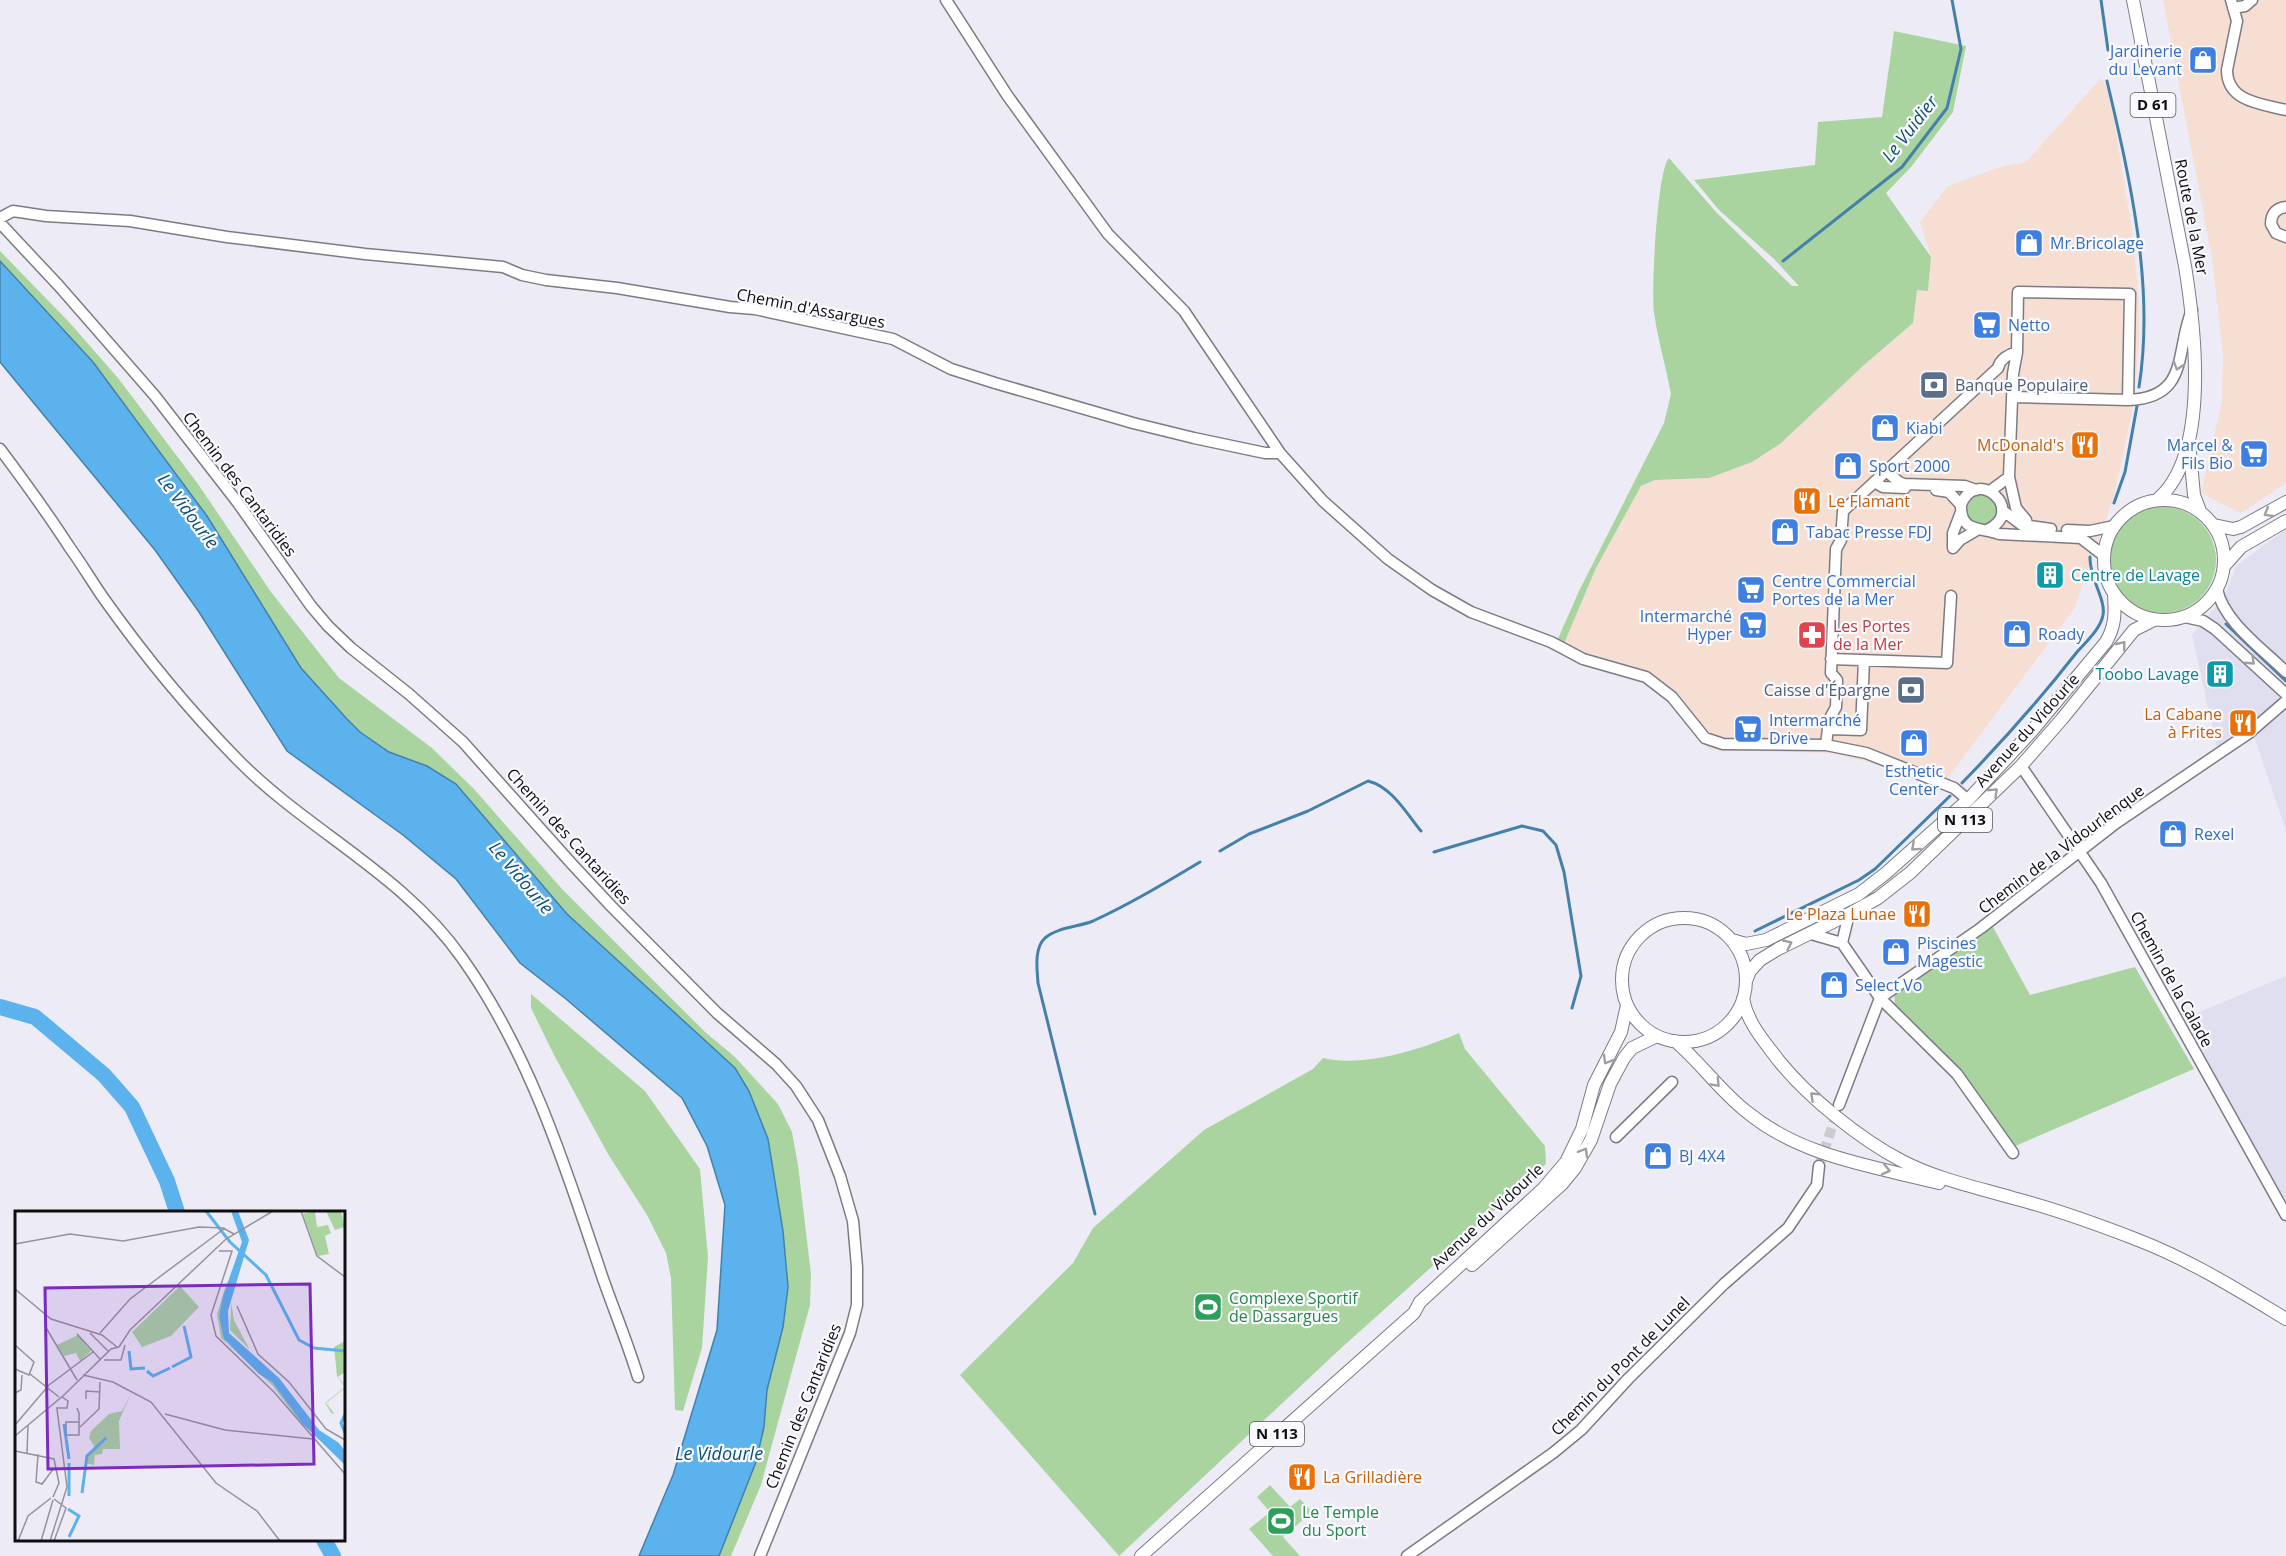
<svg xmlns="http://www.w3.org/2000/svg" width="2286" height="1556" font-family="'Open Sans',sans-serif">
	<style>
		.commercial { fill: #f6ded3 }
		.built { fill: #e0dff0 }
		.green { fill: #a9d4a0 }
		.water { fill: #5bb2ec; stroke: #4481aa; stroke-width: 1.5 }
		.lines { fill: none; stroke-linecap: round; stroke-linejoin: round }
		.stream { stroke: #4481aa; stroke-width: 3 }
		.river { stroke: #5bb2ec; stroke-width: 16 }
		.minor-tunnel { stroke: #cccbd4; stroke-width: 10; stroke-dasharray: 10 5; stroke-linecap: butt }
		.minor-casing { stroke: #7c7b84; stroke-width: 13 }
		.major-casing { stroke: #7c7b84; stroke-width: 14 }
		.minor { stroke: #fff; stroke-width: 10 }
		.major { stroke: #fff; stroke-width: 12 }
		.oneway { stroke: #9f9fa0 }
		.labels { text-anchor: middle; stroke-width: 4.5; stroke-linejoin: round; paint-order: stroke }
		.shield { fill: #fafafe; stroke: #555558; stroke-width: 1.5 }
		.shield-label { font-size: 15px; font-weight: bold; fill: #0e0e11 }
		.shop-label { font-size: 16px; fill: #366cbe; stroke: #fafafe; text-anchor: start }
		.street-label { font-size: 16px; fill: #0e0e11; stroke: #fafafe }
		.service-label { font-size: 16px; fill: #4e5e75; stroke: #fafafe; text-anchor: start }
		.food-label { font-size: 16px; fill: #c56008; stroke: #fafafe; text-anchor: end }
		.culture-label { font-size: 16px; fill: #0d838f; stroke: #fafafe; text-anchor: start }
		.health-label { font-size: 16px; fill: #be3a42; stroke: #fafafe; text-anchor: start }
		.leisure-label { font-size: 16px; fill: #27864d; stroke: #fafafe; text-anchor: start }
		.water-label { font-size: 18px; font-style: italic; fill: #094f75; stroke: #fafafe }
		.inset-river { fill: none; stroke: #5bb2ec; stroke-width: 3 }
		.inset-road { fill: none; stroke: #94939a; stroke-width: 1.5 }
		.view { fill: #7b2cbf; fill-opacity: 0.15; stroke: #7b2cbf; stroke-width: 3 }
		.inset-edge { fill: none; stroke: #0e0e11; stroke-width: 3 }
	</style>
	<rect width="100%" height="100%" fill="#edecf6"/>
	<path class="commercial" d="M2163,0H2286V483L2241,513L2201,493L2222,401L2223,355L2212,258Z
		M2101,78L2106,85L2114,121L2132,230L2139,303V341L2134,403L2114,496L2074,609L1945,782L1833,753L1710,750L1653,686L1626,675L1585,667L1563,646L1596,568L1641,486L1655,480L1709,478L1864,365L1913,323L1917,290L1928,291L1931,257L1920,222L1948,186L2000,167L2026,162Z"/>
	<path class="built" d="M2286,529V831L2256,742L2248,730L2217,748L2192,635L2224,597L2236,566Z
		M2285,976L2286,980V1207L2185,1018Z"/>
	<path class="green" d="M1894,31L1966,46L1953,112L1911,167L1886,193L1931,257L1928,291L1917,290L1913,323L1864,365L1781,443L1752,462L1709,478L1655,480L1641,486L1596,568L1563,646L1557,641L1579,591L1664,423L1671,394C1666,367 1658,340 1654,313C1651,292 1657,170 1669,158L1716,212L1792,286H1799L1774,259L1719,210L1694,180L1815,165L1818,122L1882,117Z
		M0,251L69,322L118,378L198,484L271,592L339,678L432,748L474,789L562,889L705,1032L735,1057L778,1104L792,1132L798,1165L811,1274L810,1305L761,1485L731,1556H718L756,1462L764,1427L767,1390L783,1327L788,1287L775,1178L704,1040L567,914L456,784L427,766L389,752L360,732L347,719L301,668L207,516L93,362L0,261Z
		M1967 510a15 15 0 1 1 30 0a15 15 0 1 1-30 0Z
		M2110 560a53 53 0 1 1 106 0a53 53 0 1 1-106 0Z
		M1993,927L2030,995L2135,967L2194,1069L2013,1147L1895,1006L1894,993Z
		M531,994L645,1091L700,1169L708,1257L702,1348L683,1411L675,1410L671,1278L666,1253L647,1215L608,1154L554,1055L531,1008Z
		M1459,1033L1465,1049L1545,1146L1546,1164L1338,1351L1119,1556L960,1375L1073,1263L1093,1228L1204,1130L1313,1069L1323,1058C1363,1068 1422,1049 1459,1033Z
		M1270,1485L1290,1507L1300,1499L1312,1512L1283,1537L1300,1556H1273L1249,1529L1270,1512L1257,1497Z"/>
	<path class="water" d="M0,261L93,362L207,516L301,668L347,719L360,732L389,752L427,766L456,784L567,914L735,1068L749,1091L768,1139L783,1231L788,1287L783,1327L767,1390L764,1427L756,1462L719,1556H639L673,1475L717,1330L725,1205L707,1146L682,1098L566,999L520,963L456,879L403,835L287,751L199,612L155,550L0,362Z"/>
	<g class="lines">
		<path class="stream" d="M2101,0L2108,50
			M2107,81C2130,179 2155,286 2139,387
			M1783,261L1902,167L1947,108L1961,49L1952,0
			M2114,503L2125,472L2137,406
			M2226,624L2286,681
			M1962,783C2002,742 2041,698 2077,652C2086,642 2101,628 2103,615C2106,599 2089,578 2090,557
			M1220,851L1249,834L1308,811L1368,781C1392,787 1406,813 1421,831
			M1434,852L1522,826L1543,831L1556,845L1564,872L1581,976L1572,1008
			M1755,931L1859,880L1875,869L1950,796
			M1095,1214L1038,983C1037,969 1034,948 1045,938C1058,927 1079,927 1093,921C1130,904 1165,883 1200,862"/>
		<path class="river" d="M0,1007L35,1017L104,1075L132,1107L167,1181L177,1212
			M324,1540L333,1556"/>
		<path class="minor-tunnel" d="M1819,1166L1838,1109"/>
		<g class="minor-casing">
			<path id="minor" d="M946,0L1007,95L1108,234L1184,311L1280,453L1323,501L1388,559L1432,590L1471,612L1551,642L1583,659L1646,677L1672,697L1705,738L1723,744L1826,745L1866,753L1954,788L1968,800
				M2231,0L2237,21L2227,70C2227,102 2262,104 2286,110
				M2233,8L2245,6L2252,0
				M2286,207C2276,208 2271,214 2271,224L2276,233L2286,237
				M0,218L13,211L46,216L130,221L227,237L365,254L503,267L522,275L546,280L617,288L730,307L755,309L893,339L951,369L995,383L1133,423L1194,438L1265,453H1280
				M0,223L59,286L155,396L238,503L311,606L328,626L351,648L409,694L463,742L571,863L611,906L717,1013L776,1064L796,1086L818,1120L840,1176L853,1221L857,1267V1305L850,1333L760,1556
				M2012,397L2128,400L2130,294L2018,292L2017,352L2013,374L2009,477L2016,508L2026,520L2027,524
				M2128,400C2190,398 2175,351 2192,310
				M0,449C24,481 48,514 70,548C81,563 91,580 102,596C143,654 188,709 238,760C308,831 403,874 462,958C529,1052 565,1165 601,1273C613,1308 627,1341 638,1377
				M1886,471L1899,482L1904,484L1965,486L1976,490
				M1874,482L1883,487L1905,488
				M1936,490L1949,492L1961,505
				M1990,491L2009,477
				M2002,510L2022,525L2051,529
				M1987,530C2028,511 1976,465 1961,505C1960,533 1981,527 1999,534L2081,538L2103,555
				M2067,530L2090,531L2114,526
				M1953,548V533L1961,512
				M1953,548L1960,540L1977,530
				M2217,589C2223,621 2263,649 2286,672
				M2185,617L2203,621L2215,629L2286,694
				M1831,659L1947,663L1951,596
				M1829,729L1861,730L1864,660
				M1826,745L1829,720L1836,707L1837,680L1831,673L1836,549L1841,540L1843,511L1998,368C2000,359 2009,354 2017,352
				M2021,766L2101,883L2286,1215
				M1811,934L1842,943L1880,998L1957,1074L2013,1153
				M1842,943L1849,914
				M1880,998L1981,928L2116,823L2249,733L2286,701
				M1839,1105L1880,998
				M1616,1137L1672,1082
				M1407,1556L1553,1453L1581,1430L1628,1379L1724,1284L1788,1228L1817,1185L1819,1166"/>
		</g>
		<g class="major-casing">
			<path id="major" d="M2133,0L2185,266C2195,328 2210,454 2158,499
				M2189,442L2194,495L2200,511
				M2104 560a60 60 0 1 1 120 0a60 60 0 1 1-120 0Z
				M2214,525L2233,529L2241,527L2286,502
				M2225,565L2241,547L2286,521
				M1622 980a62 62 0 1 1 124 0a62 62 0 1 1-124 0Z
				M1732,940L1746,944L1766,940L1859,894L1886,873L1968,800L2031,732L2106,642C2116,625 2115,612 2114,593
				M1746,981L1750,971L1760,960L1778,949L1849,914L1878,898L1910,873L2021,766L2062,719L2134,630L2154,620
				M1743,999C1748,1024 1764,1041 1779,1061C1809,1098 1860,1139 1902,1161C1937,1179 1975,1187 2013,1198C2055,1209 2097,1224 2138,1240C2190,1260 2238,1290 2286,1319
				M1675,1041C1701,1063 1720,1091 1747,1112C1802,1157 1872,1166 1939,1183
				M1472,1265L1562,1184L1575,1168L1591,1140L1610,1084L1624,1058L1632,1048L1657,1036
				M1141,1556L1414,1313L1420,1302L1543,1189L1566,1162L1582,1129L1594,1085L1621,1032L1627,1005"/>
		</g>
		<use href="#minor" class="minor"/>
		<use href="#major" class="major"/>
	</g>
	<defs><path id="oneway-chevron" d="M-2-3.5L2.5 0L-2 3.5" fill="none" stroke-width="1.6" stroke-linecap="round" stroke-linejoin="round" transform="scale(1.5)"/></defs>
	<g class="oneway">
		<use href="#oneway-chevron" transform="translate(2178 366) rotate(107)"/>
		<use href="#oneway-chevron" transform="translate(2268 513) rotate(149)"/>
		<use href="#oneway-chevron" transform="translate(2122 645) rotate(-51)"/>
		<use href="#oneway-chevron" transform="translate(2251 661) rotate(43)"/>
		<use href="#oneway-chevron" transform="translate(1994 792) rotate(-44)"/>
		<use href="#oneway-chevron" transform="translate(1915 847) rotate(138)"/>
		<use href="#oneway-chevron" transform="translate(1788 944) rotate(-25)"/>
		<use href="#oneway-chevron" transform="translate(1607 1060) rotate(120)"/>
		<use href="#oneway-chevron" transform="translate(1716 1083) rotate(47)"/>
		<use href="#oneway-chevron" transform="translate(1814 1096) rotate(-137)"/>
		<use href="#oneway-chevron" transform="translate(1584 1152) rotate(-60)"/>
		<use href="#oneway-chevron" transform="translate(1886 1170) rotate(13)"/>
	</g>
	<defs>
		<g id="shop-square" transform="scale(1.5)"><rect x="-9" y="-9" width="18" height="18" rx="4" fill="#3f7fe0" stroke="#fafafe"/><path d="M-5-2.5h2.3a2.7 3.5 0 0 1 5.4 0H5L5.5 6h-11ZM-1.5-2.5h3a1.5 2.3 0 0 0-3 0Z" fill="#fff"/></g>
		<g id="supermarket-square" transform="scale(1.5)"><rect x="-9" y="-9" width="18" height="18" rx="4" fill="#3f7fe0" stroke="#fafafe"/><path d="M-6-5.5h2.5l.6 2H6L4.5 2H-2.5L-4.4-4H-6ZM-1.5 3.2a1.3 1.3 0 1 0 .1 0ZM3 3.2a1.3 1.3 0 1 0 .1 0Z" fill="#fff"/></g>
		<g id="bank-square" transform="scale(1.5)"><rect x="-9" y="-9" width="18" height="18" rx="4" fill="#5c6f8a" stroke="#fafafe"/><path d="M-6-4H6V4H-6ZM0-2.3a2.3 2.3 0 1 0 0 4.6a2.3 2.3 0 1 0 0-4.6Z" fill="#fff"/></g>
		<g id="restaurant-square" transform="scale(1.5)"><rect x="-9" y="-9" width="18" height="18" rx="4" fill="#e8710a" stroke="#fafafe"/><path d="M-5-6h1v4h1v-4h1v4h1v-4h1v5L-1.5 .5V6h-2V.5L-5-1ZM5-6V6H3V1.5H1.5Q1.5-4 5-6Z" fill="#fff"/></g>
		<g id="building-square" transform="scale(1.5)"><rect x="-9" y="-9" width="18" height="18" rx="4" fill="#0f9aa8" stroke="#fafafe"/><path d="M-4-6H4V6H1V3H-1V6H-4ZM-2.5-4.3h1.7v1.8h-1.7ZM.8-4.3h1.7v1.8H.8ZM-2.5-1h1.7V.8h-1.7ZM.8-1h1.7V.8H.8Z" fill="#fff"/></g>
		<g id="pharmacy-square" transform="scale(1.5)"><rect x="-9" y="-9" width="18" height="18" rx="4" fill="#e0444e" stroke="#fafafe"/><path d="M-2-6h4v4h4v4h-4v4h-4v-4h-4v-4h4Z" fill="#fff"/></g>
		<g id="stadium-square" transform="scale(1.5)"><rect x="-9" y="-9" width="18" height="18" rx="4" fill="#2e9e5b" stroke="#fafafe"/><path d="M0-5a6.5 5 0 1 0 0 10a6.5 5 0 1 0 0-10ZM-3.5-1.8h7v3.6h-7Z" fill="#fff"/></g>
	</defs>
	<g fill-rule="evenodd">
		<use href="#shop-square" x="2203" y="60"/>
		<use href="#shop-square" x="2029" y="243"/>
		<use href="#supermarket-square" x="1987" y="325"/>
		<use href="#bank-square" x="1934" y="385"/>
		<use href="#shop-square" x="1885" y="428"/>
		<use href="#restaurant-square" x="2085" y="445"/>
		<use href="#supermarket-square" x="2254" y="454"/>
		<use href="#shop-square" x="1848" y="466"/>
		<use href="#restaurant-square" x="1807" y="501"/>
		<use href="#shop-square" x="1785" y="532"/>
		<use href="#building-square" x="2050" y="575"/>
		<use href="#supermarket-square" x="1751" y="590"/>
		<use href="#supermarket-square" x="1753" y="625"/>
		<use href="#shop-square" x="2017" y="634"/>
		<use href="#pharmacy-square" x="1812" y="635"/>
		<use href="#building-square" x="2220" y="674"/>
		<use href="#bank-square" x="1911" y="690"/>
		<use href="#restaurant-square" x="2243" y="723"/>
		<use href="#supermarket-square" x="1748" y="729"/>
		<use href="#shop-square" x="1914" y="743"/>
		<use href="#shop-square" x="2173" y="834"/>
		<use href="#restaurant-square" x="1917" y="914"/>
		<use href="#shop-square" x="1896" y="952"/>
		<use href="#shop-square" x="1834" y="985"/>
		<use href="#shop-square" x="1658" y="1156"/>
		<use href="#stadium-square" x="1208" y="1307"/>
		<use href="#restaurant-square" x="1302" y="1477"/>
		<use href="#stadium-square" x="1281" y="1521"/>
	</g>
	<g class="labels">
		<g class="shield">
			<rect x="2130.5" y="93" width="45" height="24" rx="4.5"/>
			<rect x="1938" y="808" width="54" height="24" rx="4.5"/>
			<rect x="1250" y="1422" width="54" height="24" rx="4.5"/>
		</g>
		<g class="shield-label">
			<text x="2153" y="110">D 61</text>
			<text x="1965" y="825">N 113</text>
			<text x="1277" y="1439">N 113</text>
		</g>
		<g class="shop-label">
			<text x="2182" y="57" text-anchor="end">Jardinerie<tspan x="2182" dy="18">du Levant</tspan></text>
			<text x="2050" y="249">Mr.Bricolage</text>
			<text x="2008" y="331">Netto</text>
			<text x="1906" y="434">Kiabi</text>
			<text x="2233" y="451" text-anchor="end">Marcel &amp;<tspan x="2233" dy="18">Fils Bio</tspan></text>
			<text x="1869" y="472">Sport 2000</text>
			<text x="1806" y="538">Tabac Presse FDJ</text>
			<text x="1772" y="587">Centre Commercial<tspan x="1772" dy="18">Portes de la Mer</tspan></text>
			<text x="1732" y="622" text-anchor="end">Intermarché<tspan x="1732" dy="18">Hyper</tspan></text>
			<text x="2038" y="640">Roady</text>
			<text x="1769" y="726">Intermarché<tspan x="1769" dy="18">Drive</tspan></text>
			<text x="1914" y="777" text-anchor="middle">Esthetic<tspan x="1914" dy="18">Center</tspan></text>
			<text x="2194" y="840">Rexel</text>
			<text x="1917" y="949">Piscines<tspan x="1917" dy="18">Magestic</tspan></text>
			<text x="1855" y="991">Select Vo</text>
			<text x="1679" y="1162">BJ 4X4</text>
		</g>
		<g class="street-label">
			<text transform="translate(2192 217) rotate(79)" y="6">Route de la Mer</text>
			<text transform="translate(811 308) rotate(11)" y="6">Chemin d'Assargues</text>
			<text transform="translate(240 484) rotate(53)" y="6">Chemin des Cantaridies</text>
			<text transform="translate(2027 730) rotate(-48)" y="6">Avenue du Vidourle</text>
			<text transform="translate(569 836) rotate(48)" y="6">Chemin des Cantaridies</text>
			<text transform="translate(2061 849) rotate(-37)" y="6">Chemin de la Vidourlenque</text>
			<text transform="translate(2172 979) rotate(61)" y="6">Chemin de la Calade</text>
			<text transform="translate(1487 1216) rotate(-43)" y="6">Avenue du Vidourle</text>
			<text transform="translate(1620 1366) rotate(-45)" y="6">Chemin du Pont de Lunel</text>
			<text transform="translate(803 1406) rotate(-68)" y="6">Chemin des Cantaridies</text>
		</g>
		<g class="service-label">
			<text x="1955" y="391">Banque Populaire</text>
			<text x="1890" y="696" text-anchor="end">Caisse d'Épargne</text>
		</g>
		<g class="food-label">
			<text x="2064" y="451">McDonald's</text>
			<text x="1828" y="507" text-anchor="start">Le Flamant</text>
			<text x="2222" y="720">La Cabane<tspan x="2222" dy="18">à Frites</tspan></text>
			<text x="1896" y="920">Le Plaza Lunae</text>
			<text x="1323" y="1483" text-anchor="start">La Grilladière</text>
		</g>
		<g class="culture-label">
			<text x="2071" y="581">Centre de Lavage</text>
			<text x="2199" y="680" text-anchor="end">Toobo Lavage</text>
		</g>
		<g class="health-label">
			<text x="1833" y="632">Les Portes<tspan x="1833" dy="18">de la Mer</tspan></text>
		</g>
		<g class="leisure-label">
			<text x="1229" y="1304">Complexe Sportif<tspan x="1229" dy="18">de Dassargues</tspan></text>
			<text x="1302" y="1518">Le Temple<tspan x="1302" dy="18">du Sport</tspan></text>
		</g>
		<g class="water-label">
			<text transform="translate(1910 129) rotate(-52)" y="6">Le Vuidier</text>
			<text transform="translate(188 511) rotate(53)" y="6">Le Vidourle</text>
			<text transform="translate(521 878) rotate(50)" y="6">Le Vidourle</text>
			<text x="719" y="1460">Le Vidourle</text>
		</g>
	</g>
	<g transform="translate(15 1211)">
		<rect width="330" height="330" fill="#edecf6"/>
		<path d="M300,0L302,16L313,14L316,22L310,25L314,43L303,45L288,3ZM311,0H326L330,16L320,19ZM213,68L204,105L211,131L257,171L287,212L311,235L284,210L258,175L206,127L202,103ZM165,75L184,96L156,125L127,136L117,121ZM216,91L219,109L235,139L215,119ZM63,124L76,140L65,150L61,142L49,145L42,134ZM330,130V161L323,166L330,174V177L311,192L319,202L317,203L310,192L330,176L322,165L319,136ZM116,182L104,210L105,238H88L87,243L80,244L79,254L70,252L79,235L74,227L76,220L94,203L107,200Z" fill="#a9d4a0"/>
		<path d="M216,0H223L234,29L213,100L214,122L264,167L304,219L324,232L330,240V254L287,212L257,171L244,163L209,128L204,105L208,85L227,31Z" fill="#5bb2ec"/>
		<path class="inset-river" d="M191,0L215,31L251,64L284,129L299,137L330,140M114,140L116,158L130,157M157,156L176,146L169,115M132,160L138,165L155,157M330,203L326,212L330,222M49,213L54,248M54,252V285M67,282L72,245L91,227M53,298L64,305L54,326"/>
		<path class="inset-road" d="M286,0L302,45L330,66M0,33L55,23L108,30L184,16L208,17L219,23M204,40H217L196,104L201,125L259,181L330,263M0,78L36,108L87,124L102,136M222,95L243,143L274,171L311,218L330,229M30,115L62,169M75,122L94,141M85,122L115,88L210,17M62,123L85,148M0,134L19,151L14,164L0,158M104,136L115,119L211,28L258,0M89,149H106L110,134M15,163L44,186M68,164L98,171L136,191L201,272L242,300L265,330M0,182L6,179L7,164M71,188V180L85,181M41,197H52L53,190L47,186M62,197L64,202V224H51V211H64M150,203L210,219L298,228M0,214L34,174L78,141M65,216L84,198L85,171M0,225L49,184L96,138L104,136M0,240L39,248L44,272L38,286M12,242L13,214M23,243L21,271L27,273L39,257M39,288L51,297L39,330M3,330L13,305L36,287M26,330L38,289M35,330L52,276L42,198"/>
		<path class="view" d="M295,73L299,253L33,258L30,77Z"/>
		<rect width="330" height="330" class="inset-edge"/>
	</g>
</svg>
